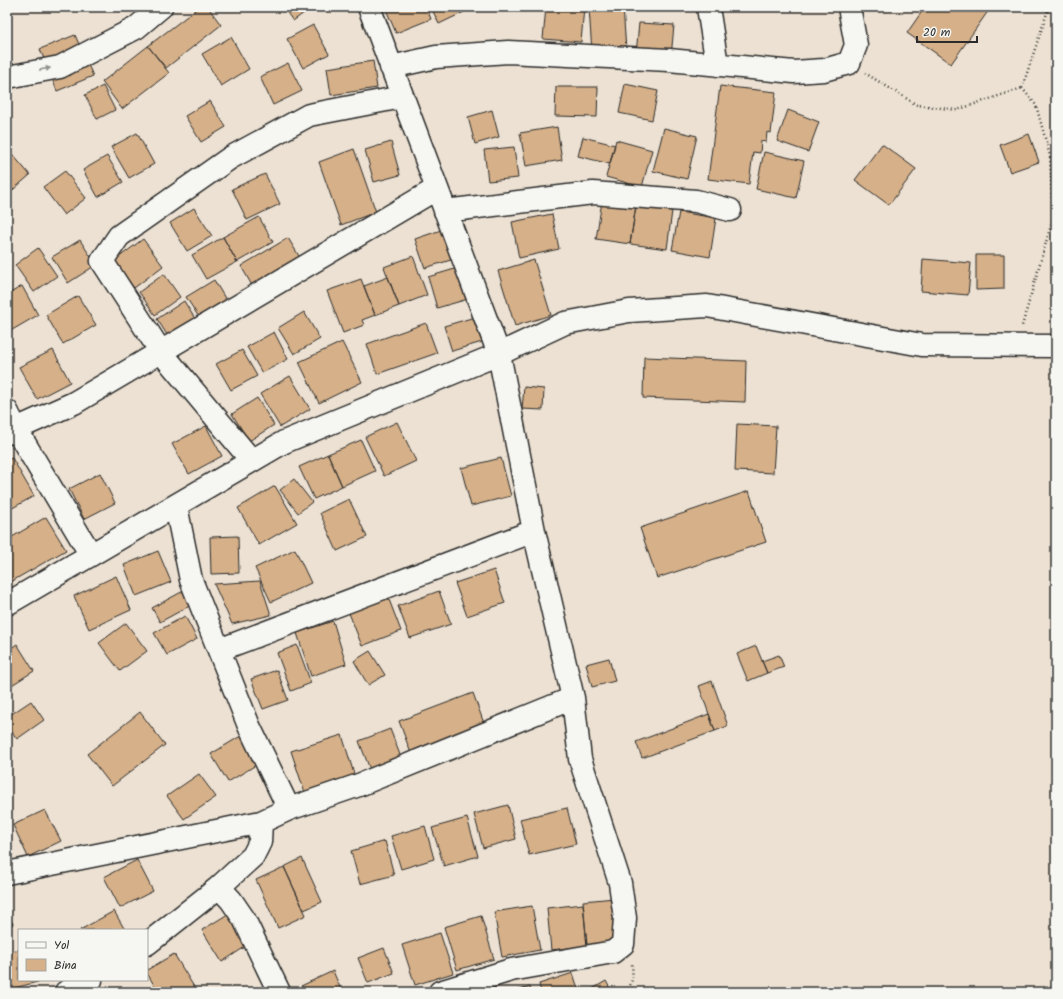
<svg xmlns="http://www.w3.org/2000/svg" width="1063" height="999" font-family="Kalam,sans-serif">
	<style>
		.building { fill: #d6b088; stroke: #2b2b2b }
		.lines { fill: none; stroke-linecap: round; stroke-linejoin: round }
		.minor-casing { stroke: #2b2b2b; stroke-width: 25 }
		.path { stroke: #2b2b2b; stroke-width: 2.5; stroke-dasharray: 1 3; stroke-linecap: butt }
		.minor { stroke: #f6f6f2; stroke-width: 22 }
		.oneway { fill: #90908e }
	</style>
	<rect width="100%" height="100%" fill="#ece1d2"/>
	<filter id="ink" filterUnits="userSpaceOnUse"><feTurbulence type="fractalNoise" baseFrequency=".025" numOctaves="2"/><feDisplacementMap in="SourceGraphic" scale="8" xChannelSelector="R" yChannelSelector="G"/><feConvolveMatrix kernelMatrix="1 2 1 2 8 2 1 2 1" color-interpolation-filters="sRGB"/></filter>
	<g filter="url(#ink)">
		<path class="building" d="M199,7H208L221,25L166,68L148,46Z
			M283,7H312L293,21Z
			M385,7H426L431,19L396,33Z
			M431,7H465L466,11L439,24Z
			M546,7H584L581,42L543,39Z
			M623,7L626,50L592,52L589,8Z
			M925,7H991L951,64L907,33Z
			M639,23L674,25L671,57L636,54Z
			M313,25L329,54L303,68L287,39Z
			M75,35L93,76L57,91L40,49Z
			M231,37L249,69L221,86L202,54Z
			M148,46L169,73L122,109L102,82Z
			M373,61L377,88L331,95L327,68Z
			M288,63L302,91L273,105L260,77Z
			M625,84L658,91L652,120L619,113Z
			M103,86L115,110L97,119L85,95Z
			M720,86L776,92L771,133L767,132L766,142L761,141L760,153L753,152L749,184L708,179Z
			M556,87H598L597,117L555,116Z
			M210,101L226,127L201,142L185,116Z
			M492,110L499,137L475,144L468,117Z
			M788,110L819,122L808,152L777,141Z
			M557,127L562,160L526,166L520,133Z
			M664,128L697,136L687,179L653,171Z
			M137,133L154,164L129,178L111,147Z
			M1029,134L1039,162L1010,172L1000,145Z
			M583,137L615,145L610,164L578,156Z
			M616,140L652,150L642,187L606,177Z
			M391,142L400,175L374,182L365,150Z
			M882,144L916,169L889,205L855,180Z
			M514,147L518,178L488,181L484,150Z
			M7,148L30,175L7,195Z
			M354,149L376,212L341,225L319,162Z
			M764,152L804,161L796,198L756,189Z
			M107,156L123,182L98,197L83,170Z
			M65,171L86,198L64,215L43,187Z
			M265,174L280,204L247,220L232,189Z
			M602,201L636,206L630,244L596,239Z
			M636,206L672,211L667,249L630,244Z
			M194,208L212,236L187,251L170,223Z
			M679,212L716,218L710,257L672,250Z
			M552,214L559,249L519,258L512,222Z
			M259,217L273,242L237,262L223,237Z
			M444,229L454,259L425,268L415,239Z
			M223,237L237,262L206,279L192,255Z
			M288,238L302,261L254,289L241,266Z
			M143,239L163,266L134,288L114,261Z
			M80,240L96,265L68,283L52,257Z
			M38,248L57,276L34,292L15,265Z
			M976,255H1004V289L976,290Z
			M413,256L427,295L399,306L384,267Z
			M923,259L971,263L968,295L921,291Z
			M534,260L551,315L515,326L498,271Z
			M458,268L468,299L437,308L428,277Z
			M164,274L180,297L155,315L139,292Z
			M388,277L399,306L375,315L364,286Z
			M361,279L375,315L362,320L364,325L343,333L327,291Z
			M214,280L229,305L202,322L186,297Z
			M22,286L38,315L7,333V295Z
			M78,296L96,325L63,344L46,315Z
			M184,301L200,327L173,344L157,319Z
			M304,312L320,339L294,354L278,328Z
			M475,317L482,342L452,351L444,326Z
			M426,323L437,353L377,374L367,344Z
			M274,332L288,359L262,373L247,347Z
			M342,342L362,382L319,403L299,362Z
			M53,350L70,382L37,399L19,367Z
			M242,350L257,376L231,390L216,364Z
			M644,357L746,361L745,402L643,398Z
			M290,376L310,409L280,427L260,394Z
			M524,387L544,389L543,410L522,409Z
			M257,398L274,425L249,441L232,414Z
			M397,422L416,461L384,476L365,437Z
			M737,424L776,426L773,473L735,471Z
			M206,426L222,456L189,474L172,444Z
			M361,440L375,471L342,486L328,454Z
			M328,454L342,486L314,499L299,467Z
			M12,458L34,496L7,511V460Z
			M501,458L511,496L471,506L461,468Z
			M100,473L115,503L84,519L69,489Z
			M294,479L312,502L298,513L280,490Z
			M275,486L297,523L259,545L238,508Z
			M749,491L766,542L657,578L640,528Z
			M349,499L367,537L337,551L320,513Z
			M46,517L66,550L7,584V540Z
			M238,536L239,573L211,574L210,537Z
			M295,549L311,583L271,602L255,568Z
			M158,551L171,582L136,596L124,565Z
			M494,570L505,603L467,616L455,583Z
			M116,576L131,610L89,629L74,596Z
			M260,581L271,615L232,624L214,584Z
			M187,589L195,603L160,622L152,608Z
			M439,591L451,624L410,638L398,606Z
			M388,597L401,631L362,646L349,613Z
			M185,616L197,639L167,655L154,633Z
			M333,621L346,664L311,676L297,633Z
			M126,623L147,651L120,671L99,643Z
			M17,644L34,671L7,688V651Z
			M297,645L311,683L291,691L277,653Z
			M756,646L767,673L748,681L737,654Z
			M370,651L385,675L368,685L354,661Z
			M779,655L784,667L767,673L762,661Z
			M609,658L615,681L592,687L586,664Z
			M277,670L288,700L263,709L251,679Z
			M712,681L728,726L715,731L699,686Z
			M473,693L486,729L412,756L399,721Z
			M31,701L44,720L17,739L7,725V717Z
			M140,712L165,745L112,786L87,754Z
			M709,714L715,731L642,758L636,742Z
			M390,729L402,760L371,772L359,741Z
			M244,734L261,762L228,782L211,754Z
			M342,735L355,777L305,793L291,751Z
			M199,774L216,797L184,819L167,796Z
			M508,805L516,839L483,848L474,814Z
			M567,808L576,844L529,855L520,819Z
			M45,810L61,841L28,857L13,825Z
			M467,818L478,856L444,866L432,828Z
			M425,826L434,859L401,869L391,836Z
			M385,841L394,875L360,884L351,851Z
			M302,858L322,902L304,910L284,867Z
			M137,860L153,891L120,908L104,877Z
			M284,867L306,915L278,928L256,880Z
			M615,898L619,943L587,946L583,901Z
			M583,904L587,946L551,950L547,908Z
			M532,906L540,950L502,957L494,912Z
			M114,911L125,930H80Z
			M7,913L13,924L7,927Z
			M228,914L248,945L222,962L202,930Z
			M481,916L494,959L457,970L444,927Z
			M440,933L453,973L415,985L402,945Z
			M384,948L394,973L368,983L358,958Z
			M19,950V980L41,981L7,990V953Z
			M174,954L194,987L187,992H158L147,973V970Z
			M333,971L342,992H303L301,986Z
			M573,973L579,992H541L539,984Z
			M606,981L612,992H587Z
			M530,987L532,992H512Z"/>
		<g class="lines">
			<g class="minor-casing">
				<path id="minor" d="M369,7L499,354L534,531L573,698L580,759L620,883L625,918L623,944L613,952L511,970L440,992
					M708,7L717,65
					M391,67L436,57L508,52L669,60L794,72L824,70L849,63L856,45L849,7
					M7,75L13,76L60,67L136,28L161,7
					M445,211L593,193L696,201L730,210
					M7,411L16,429L91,555
					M7,433L74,403L436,189
					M252,461L161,352L102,261L119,236L230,158L309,115L402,97
					M176,506L191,580L249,726L289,809
					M7,604L284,442L499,354L565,323L629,311L707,306L922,345L1056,346
					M219,650L534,531
					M7,873L261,822L289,809L359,785L573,698
					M219,887L231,900L244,919L279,992
					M147,944L219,887L253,856L260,842L261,822
					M66,992L91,980"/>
			</g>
			<path class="path" d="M865,73L917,105L957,110L1022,88
				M1022,88L1036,105L1050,156L1053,218L1022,326
				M1022,88L1049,7
				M626,992C633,984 633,974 632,964"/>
			<use href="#minor" class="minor"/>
		</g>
		<defs><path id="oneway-solid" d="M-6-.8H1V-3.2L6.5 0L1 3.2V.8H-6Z"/></defs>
		<use class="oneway" href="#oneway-solid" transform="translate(45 69) rotate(-11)"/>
	</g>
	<rect width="1063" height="999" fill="none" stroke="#f6f6f2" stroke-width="24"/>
	<rect x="12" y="12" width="1039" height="975" fill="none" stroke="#2b2b2b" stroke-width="1.5" filter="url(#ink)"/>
	<rect x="18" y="929" width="130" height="52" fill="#f6f6f2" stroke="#a5a5a2"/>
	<rect x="26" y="942" width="20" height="6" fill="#f6f6f2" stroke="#a5a5a2"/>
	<text x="54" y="949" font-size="12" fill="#2b2b2b">Yol</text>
	<rect x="26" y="959" width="20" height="12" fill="#d6b088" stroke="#a5a5a2"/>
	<text x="54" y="969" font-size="12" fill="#2b2b2b">Bina</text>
	<path d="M917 36v6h60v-6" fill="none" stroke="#2b2b2b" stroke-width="2"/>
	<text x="923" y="36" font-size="12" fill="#2b2b2b" stroke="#f6f6f2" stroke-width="3" paint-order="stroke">20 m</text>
</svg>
